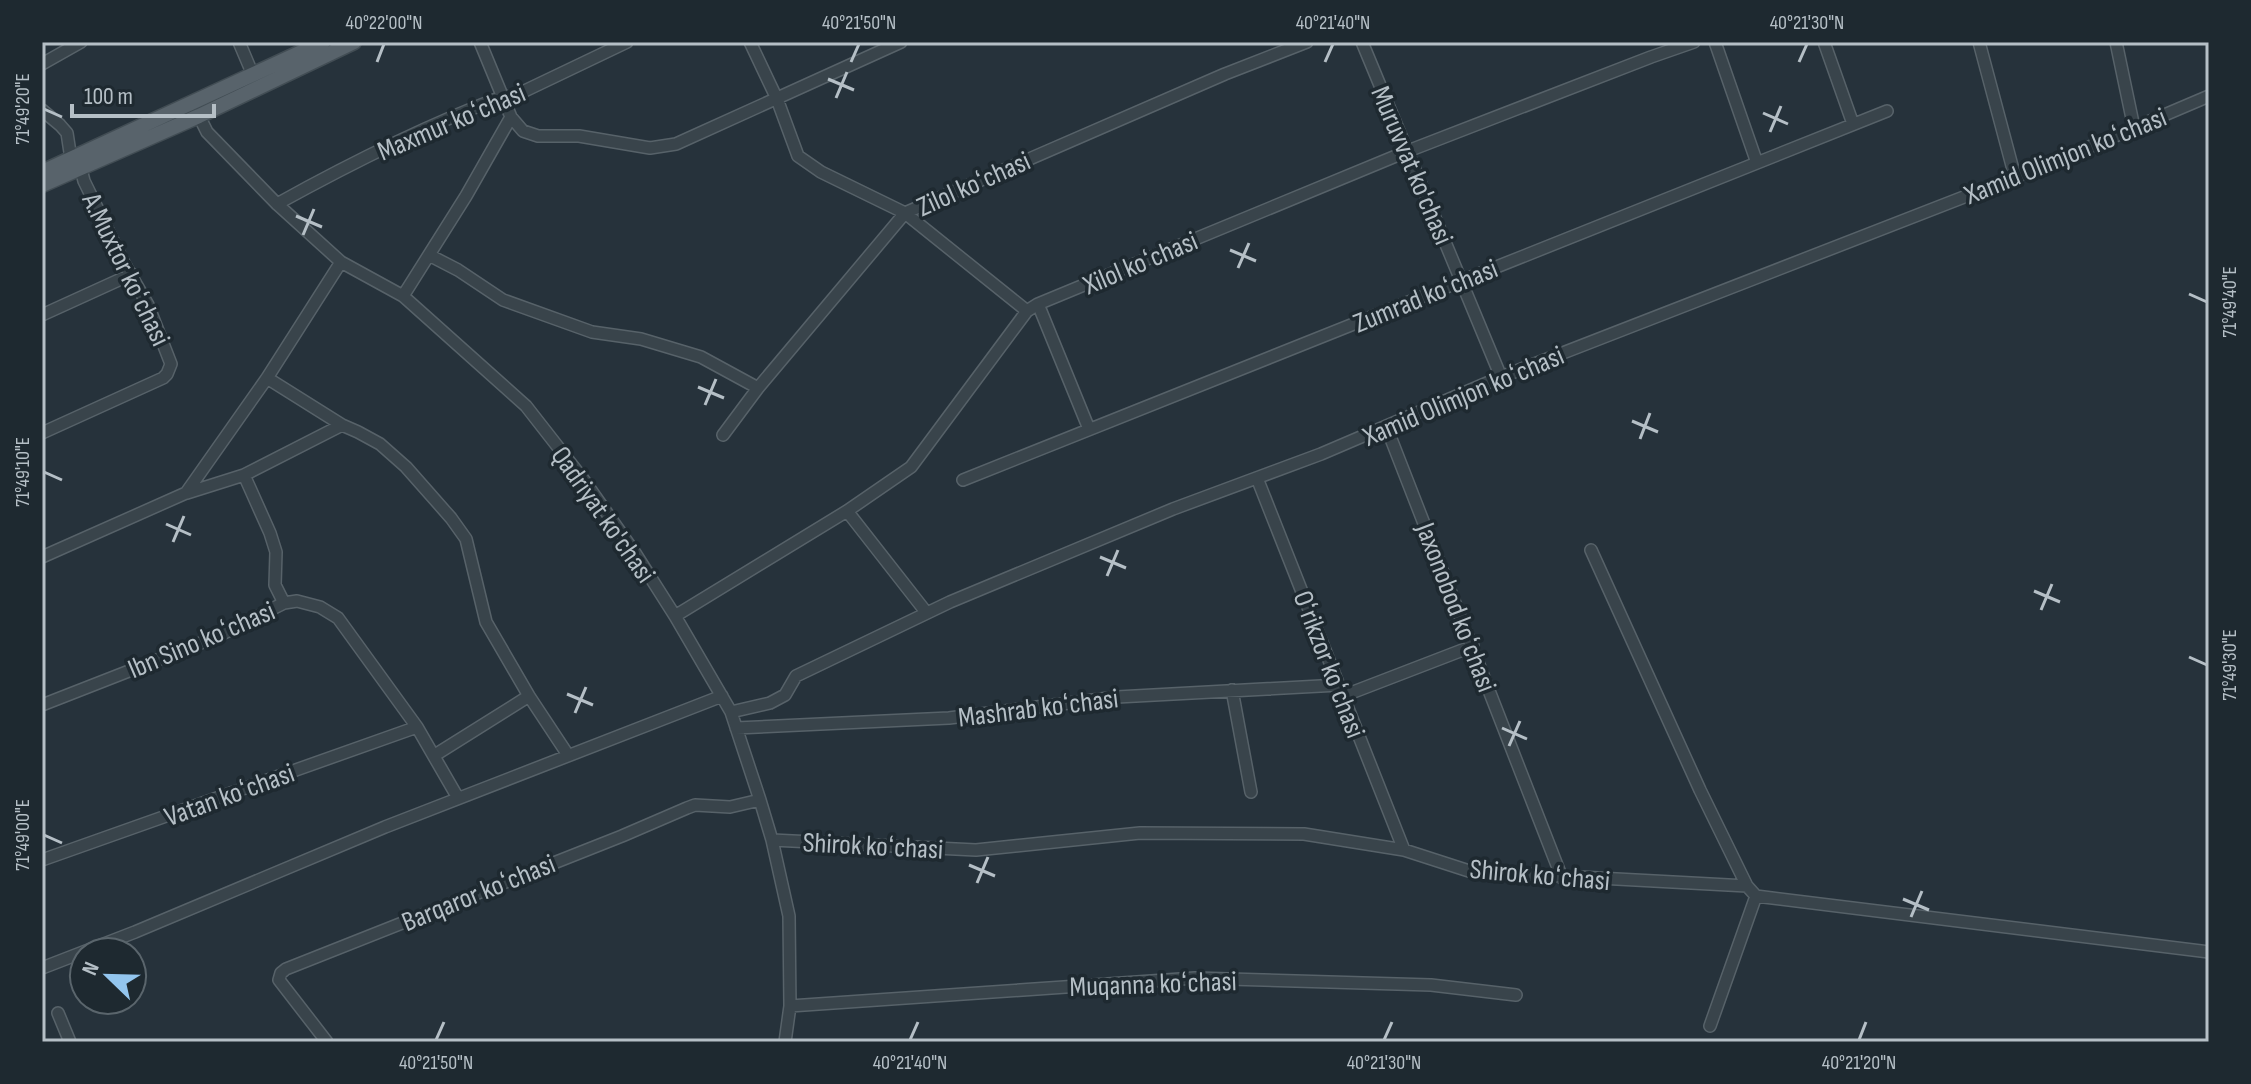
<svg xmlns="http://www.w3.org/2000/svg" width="2251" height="1084" font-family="'Sofia Sans Condensed',sans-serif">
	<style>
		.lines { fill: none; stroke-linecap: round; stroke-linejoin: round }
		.minor-casing { stroke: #576269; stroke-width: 14 }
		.major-casing { stroke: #424d54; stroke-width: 17 }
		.minor { stroke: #39444b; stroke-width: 11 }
		.major { stroke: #58636b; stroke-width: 14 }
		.ticks { fill: none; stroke: #b5bfc6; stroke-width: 3 }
		.labels { text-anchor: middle; stroke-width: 7; stroke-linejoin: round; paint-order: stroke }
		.street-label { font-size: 28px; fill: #b5bfc6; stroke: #1e2930 }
		.neatline { fill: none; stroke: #b5bfc6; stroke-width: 3 }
		.ticks-label { font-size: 20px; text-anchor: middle; fill: #b5bfc6 }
	</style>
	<rect width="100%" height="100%" fill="#26323b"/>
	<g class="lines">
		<g class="minor-casing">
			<path id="minor" d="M239,42L253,75
				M480,42L511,117L523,131L538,136H579L650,148L676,144L901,42
				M750,42L777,99L798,156L821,172L905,213L1027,311
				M1362,42L1501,377
				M1715,42L1757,163
				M1824,42L1853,124
				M1979,42L2015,177
				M2116,42L2134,128
				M42,64L81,42
				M42,110L60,125L67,133L71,159L81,169L84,181L124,263L148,305L171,364L167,374L163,378L42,433
				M199,116L207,132L277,204L341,262L403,296L526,406L583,479L635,553L675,616L731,712L760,800L772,840L789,916L790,1006L785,1042
				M277,204C351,163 425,126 504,96L512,97L627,42
				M429,255L458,270L503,300L592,332L641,339L701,357L758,388
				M403,296L466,196L511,117
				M1038,304L1089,429
				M42,315L132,274
				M267,378L342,425L358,432L380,444L406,467L451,518L466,539L486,622L529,696L568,755
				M1386,426L1562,878
				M723,435L758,388L905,213L1225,74L1307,42
				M1257,478L1404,850
				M963,480L1887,111
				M187,493L244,475
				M847,511L926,612
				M1591,550L1700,790L1747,886
				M42,557L186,493L267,378L341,262
				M284,603L275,585L276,552L270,533L244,475L342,425
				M675,616L847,511L911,467L1027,311L1038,304L1408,151L1651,57L1694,42
				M1232,690L1251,792
				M1343,696L1473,646
				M42,705L216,637L284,603L297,601L320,607L338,618L417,727L458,798
				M731,712L770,703L785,695L796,676L950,602L1173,509L1321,454L1501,377L2054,162L2209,96
				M736,728L949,718L1117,697L1339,685
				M435,755L529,696
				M772,840L976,850L1140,833L1304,834L1404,850L1469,871L1747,886L1756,896L2209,952
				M42,860L417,727
				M42,968L135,932L385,827L722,696
				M790,1006L1195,978L1431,985L1516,995
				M58,1013L70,1042
				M1710,1026L1756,896
				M327,1042L279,980L281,973L286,969L622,836L687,808L695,805L730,807L760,800"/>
		</g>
		<g class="major-casing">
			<path id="major" d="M42,172L323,42
				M42,185L199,116L354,42"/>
		</g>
		<use href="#minor" class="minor"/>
		<use href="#major" class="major"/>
	</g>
	<path class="ticks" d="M377,62L384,44M851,62L859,44M1325,62L1333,44M1799,62L1807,44M828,79L854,90M836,98L847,72M44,109L62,117M1763,113L1788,124M1770,132L1781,106M296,216L322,227M303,235L314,209M1230,250L1256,261M1238,268L1249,243M2189,294L2207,302M698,387L724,398M705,405L716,379M1632,421L1658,432M1640,439L1650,413M44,472L62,480M166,524L191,535M173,542L184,516M1100,557L1126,568M1107,576L1118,550M2034,591L2060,602M2041,610L2052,584M2189,657L2207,665M567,694L593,705M575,713L586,687M1502,728L1527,739M1509,746L1520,721M44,835L62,843M969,865L995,876M977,883L988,857M1903,899L1929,910M1911,917L1922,891M436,1040L444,1022M910,1040L918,1022M1384,1040L1392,1022M1859,1040L1866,1022"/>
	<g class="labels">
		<g class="street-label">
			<text transform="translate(451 121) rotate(-23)" y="10">Maxmur koʻchasi</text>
			<text transform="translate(2065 155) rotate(-22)" y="10">Xamid Olimjon koʻchasi</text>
			<text transform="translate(1413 165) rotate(67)" y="10">Muruvvat ko'chasi</text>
			<text transform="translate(973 183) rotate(-24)" y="10">Zilol koʻchasi</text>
			<text transform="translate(1140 262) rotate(-23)" y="10">Xilol koʻchasi</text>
			<text transform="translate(127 269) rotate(64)" y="10">A.Muxtor koʻchasi</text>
			<text transform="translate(1425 295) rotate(-22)" y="10">Zumrad koʻchasi</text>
			<text transform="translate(1463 395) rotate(-23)" y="10">Xamid Olimjon koʻchasi</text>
			<text transform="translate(604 514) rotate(55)" y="10">Qadriyat ko'chasi</text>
			<text transform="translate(1457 607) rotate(69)" y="10">Jaxonobod koʻchasi</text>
			<text transform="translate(201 639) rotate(-23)" y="10">Ibn Sino koʻchasi</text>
			<text transform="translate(1330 664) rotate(69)" y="10">Oʻrikzor koʻchasi</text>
			<text transform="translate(1038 707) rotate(-7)" y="10">Mashrab koʻchasi</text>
			<text transform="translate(229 794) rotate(-20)" y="10">Vatan koʻchasi</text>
			<text transform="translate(873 845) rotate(3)" y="10">Shirok koʻchasi</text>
			<text transform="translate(1540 874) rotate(5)" y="10">Shirok koʻchasi</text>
			<text transform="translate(478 892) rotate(-22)" y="10">Barqaror koʻchasi</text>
			<text transform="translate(1153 983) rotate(-2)" y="10">Muqanna koʻchasi</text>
		</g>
	</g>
	<rect width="2251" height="1084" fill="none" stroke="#1e2930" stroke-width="88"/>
	<g transform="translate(108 976) rotate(293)"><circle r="38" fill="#1e2930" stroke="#5a656c" stroke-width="2"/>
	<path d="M0-6L14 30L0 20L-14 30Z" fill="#93c5ee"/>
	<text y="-12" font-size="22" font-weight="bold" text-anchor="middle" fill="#b5bfc6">N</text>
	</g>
	<path d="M72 104v12h142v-12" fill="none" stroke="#b5bfc6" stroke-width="4"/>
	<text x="84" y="104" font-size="24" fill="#b5bfc6" stroke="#1e2930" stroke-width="6" paint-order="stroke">100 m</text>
	<rect x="44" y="44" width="2163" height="996" class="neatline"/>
	<g class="ticks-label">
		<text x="384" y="29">40°22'00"N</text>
		<text x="859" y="29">40°21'50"N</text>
		<text x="1333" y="29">40°21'40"N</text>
		<text x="1807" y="29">40°21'30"N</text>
		<text transform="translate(22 109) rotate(-90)" y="7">71°49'20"E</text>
		<text transform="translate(2229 302) rotate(-90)" y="7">71°49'40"E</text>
		<text transform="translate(22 472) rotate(-90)" y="7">71°49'10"E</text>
		<text transform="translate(2229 665) rotate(-90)" y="7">71°49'30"E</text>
		<text transform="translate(22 835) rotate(-90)" y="7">71°49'00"E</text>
		<text x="436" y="1069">40°21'50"N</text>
		<text x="910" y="1069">40°21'40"N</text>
		<text x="1384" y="1069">40°21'30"N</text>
		<text x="1859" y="1069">40°21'20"N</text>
	</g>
</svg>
